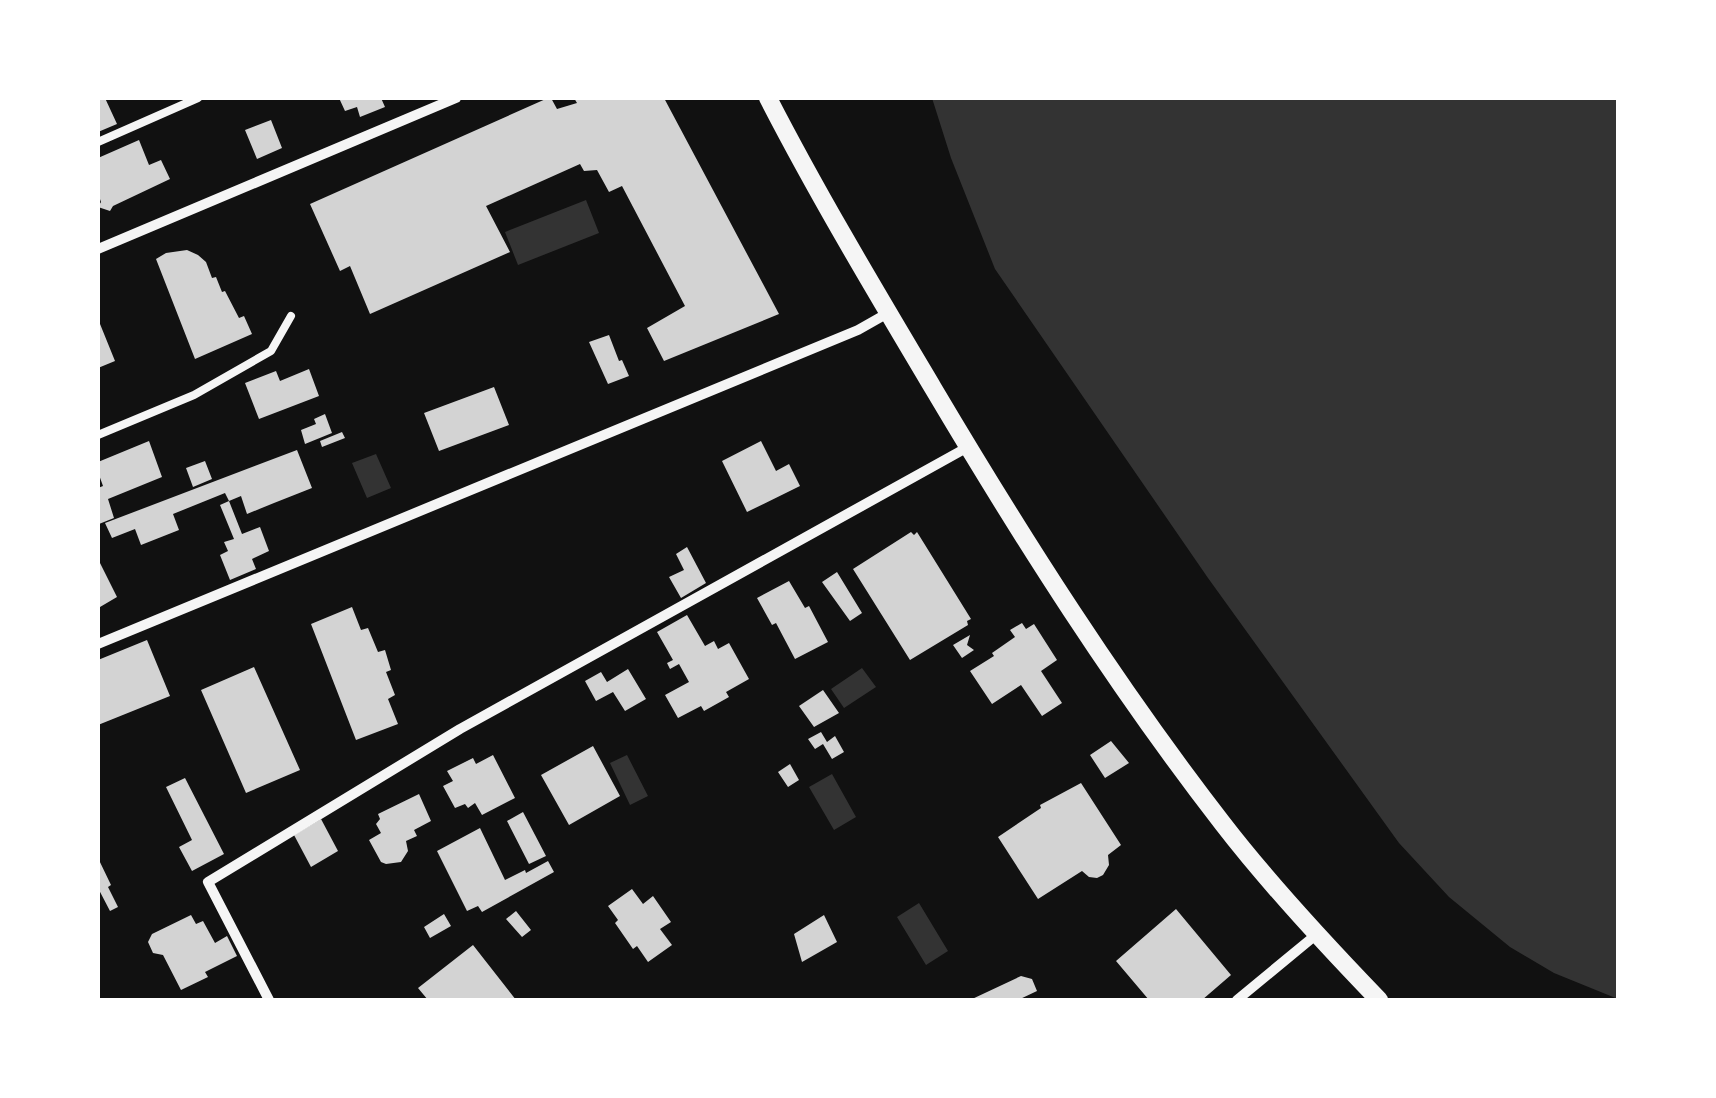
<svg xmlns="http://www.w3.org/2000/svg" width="1716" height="1098" font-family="Spectral,serif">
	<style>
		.water { fill: #333 }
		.building { fill: #d3d3d3 }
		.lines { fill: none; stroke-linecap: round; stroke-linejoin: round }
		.service { stroke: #f5f5f5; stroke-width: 8 }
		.minor { stroke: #f5f5f5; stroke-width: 10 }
		.tertiary { stroke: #f5f5f5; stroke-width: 18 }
	</style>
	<rect width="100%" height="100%" fill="#111"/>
	<path class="water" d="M932,98H1618V999L1554,973L1510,947L1449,897L1399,843L1208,578L995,269L951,158Z
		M586,200L599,233L518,265L505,232Z
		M376,454L391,488L367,498L352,463Z
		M862,668L876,687L844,708L831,689Z
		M627,755L648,796L630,805L610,763Z
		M832,774L856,817L834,830L809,787Z
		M919,903L948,951L926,965L897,917Z"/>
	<path class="building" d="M98,98H105L117,124L98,132Z
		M339,98H381L385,107L360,117L357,107L345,111Z
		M548,98H551L557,109L577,103L574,98H664L779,314L664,361L647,328L685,306L622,186L609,192L597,170L584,171L580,164L486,206L510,252L370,314L350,266L340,271L310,204Z
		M271,120L282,148L257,159L245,130Z
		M139,140L149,165L161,160L170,179L113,206L110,211L98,207L101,202L98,193V158Z
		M187,250L198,255L206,262L212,278L216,277L222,292L225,291L239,318L244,316L252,334L195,359L156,259L166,253Z
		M98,319L115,361L98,368Z
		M609,335L619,361L622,360L629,376L608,384L589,342Z
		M309,369L319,396L259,419L245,383L276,371L280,381Z
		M494,387L509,425L439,451L424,413Z
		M325,414L332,433L305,444L301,430L316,424L314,419Z
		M342,432L345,438L322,447L320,441Z
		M149,441L162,477L108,499L114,518L99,524L98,488L103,486L98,472V462Z
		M761,441L776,471L789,464L800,486L747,512L722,461Z
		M297,450L312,488L274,503L247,514L241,496L229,501L225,493L173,514L179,530L141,545L135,529L112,538L105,523Z
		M205,461L212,479L193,487L186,468Z
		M229,501L242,534L260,527L269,551L252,559L256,569L230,580L220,555L228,551L224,542L234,539L220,505Z
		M911,532L914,535L917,532L971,619L967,621L968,625L910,660L853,569Z
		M687,547L706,583L681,598L669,577L684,570L676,554Z
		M98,559L117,597L100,607L98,603Z
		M837,572L862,613L850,621L822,582Z
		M789,581L805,608L809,606L828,642L795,659L776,623L772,625L757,598Z
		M352,607L361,630L368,628L378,652L385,650L391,670L386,672L395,695L388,699L398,724L356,740L311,624Z
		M687,615L705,646L714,641L718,649L729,643L749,679L726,692L729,697L704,711L701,706L678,718L665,695L689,682L679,664L670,669L667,663L673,660L657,632Z
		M1022,623L1026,629L1034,624L1057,660L1041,671L1062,703L1042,716L1021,685L992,704L970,671L994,656L992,653L1015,637L1010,630Z
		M970,635L967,645L974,650L962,658L953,645Z
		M147,640L170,696L98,725V660Z
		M254,667L300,770L246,793L201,690Z
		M628,669L646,699L625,711L613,692L596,701L585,681L601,672L607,682Z
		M823,690L839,713L814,727L799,706Z
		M821,732L827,742L835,736L844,752L832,759L823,744L815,749L808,739Z
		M1111,741L1129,763L1105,778L1090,755Z
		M593,746L620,796L569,825L541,775Z
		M493,755L515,798L482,815L475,803L468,808L465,804L455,808L443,786L453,781L447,771L473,758L476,764Z
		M790,764L799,780L788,787L778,772Z
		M185,778L224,854L192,871L179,847L192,840L166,787Z
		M1081,783L1121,845L1108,855L1109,865L1103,875L1097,878L1089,877L1082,871L1038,899L998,837L1041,808L1040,805Z
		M419,794L431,821L414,830L417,836L406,841L408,851L401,862L386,864L381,862L369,840L381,833L376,824L380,819L378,814Z
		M523,812L546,856L529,864L507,821Z
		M321,819L338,851L311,867L294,835Z
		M480,828L505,880L525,870L526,873L548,861L554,872L482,912L478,906L467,911L437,851Z
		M98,858L111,885L108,887L118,907L110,911L98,888Z
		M632,889L643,904L653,896L671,922L660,929L672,945L648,962L637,946L633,949L615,923L618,920L608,906Z
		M1176,909L1231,975L1202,1000H1149L1116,961Z
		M516,911L531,930L522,937L506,919Z
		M444,914L451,926L430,938L424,927Z
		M191,915L196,924L203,921L215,943L227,936L237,956L205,972L208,977L181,990L163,955L153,953L148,942L152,934Z
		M824,915L837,942L802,962L794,934Z
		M473,945L516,1000H428L418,988Z
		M1021,976L1032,979L1037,991L1018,1000H970Z"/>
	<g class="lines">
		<path class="service" d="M98,142L198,98
			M98,435L194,395L271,351L291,316"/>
		<path class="minor" d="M98,249L456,98
			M98,644L858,330L888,313
			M269,1000L208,882L460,729L968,447
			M1237,1000L1317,934"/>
		<path class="tertiary" d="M768,98C819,197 876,292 933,388C1022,538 1116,686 1223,824C1270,885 1325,944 1379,1000"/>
	</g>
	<rect width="1716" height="1098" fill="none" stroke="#ffffff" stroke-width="200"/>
</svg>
